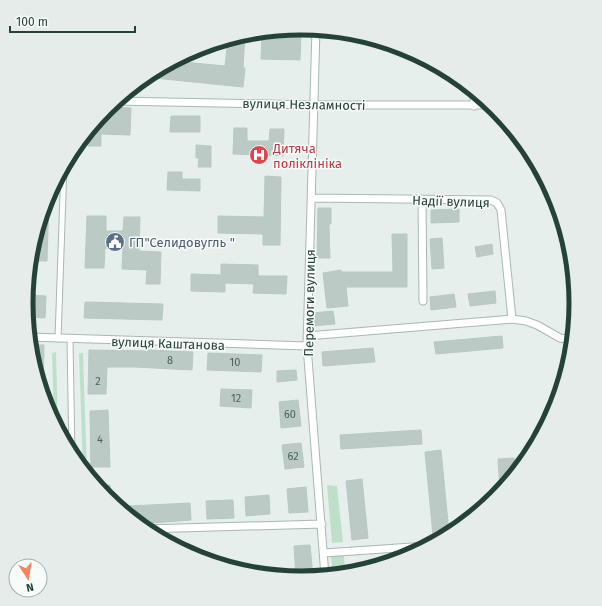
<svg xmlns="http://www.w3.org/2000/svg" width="602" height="606" font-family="'Fira Sans',sans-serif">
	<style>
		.green { fill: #bfe0c8 }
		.building { fill: #bbcac4; stroke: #b8c9c2 }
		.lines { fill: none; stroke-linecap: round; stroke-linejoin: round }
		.pedestrian-casing { stroke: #a8b8b2; stroke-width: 7 }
		.minor-casing { stroke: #a8b8b2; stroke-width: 9 }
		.pedestrian { stroke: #fff; stroke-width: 5 }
		.minor { stroke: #fff; stroke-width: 7 }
		.labels { text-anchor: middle; stroke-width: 3; stroke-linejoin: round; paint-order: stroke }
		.number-label { font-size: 11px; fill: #4a645c }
		.street-label { font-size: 13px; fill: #24423a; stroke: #f7fbf9 }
		.health-label { font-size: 13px; fill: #be3a42; stroke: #f7fbf9; text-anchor: start }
		.service-label { font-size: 13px; fill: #4e5e75; stroke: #f7fbf9; text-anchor: start }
		.rim { fill: none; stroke: #24423a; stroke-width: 5 }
	</style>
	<rect width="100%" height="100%" fill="#e6efeb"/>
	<path class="green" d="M56,352L58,429L54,421L52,353Z
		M79,353H83L87,474L83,469Z
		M327,485L337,486L343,542L332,543Z
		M331,556H344L345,574L333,575Z"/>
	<path class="building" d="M245,34L243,68H245L243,87L144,77L173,61L225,66L228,39Z
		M262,34L301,35L300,60L261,59Z
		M108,107L131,108L130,135L101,134V146H88V131Z
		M171,116H200V132H170Z
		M234,128H247V141H269L270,129H284L283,156L233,154Z
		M196,145L211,146V167H198L199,158H196Z
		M168,172H182V179H200V191L167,190Z
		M265,176L281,177L280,245H263V234L218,233V216L264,217Z
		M47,198H49L47,261H33V243Z
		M318,208H331V224H329L330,258H317Z
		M459,209V222L431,223V210Z
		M87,216H106V231H123L124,217H140L139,251L161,252L160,284H146L147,270L122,269L123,248H105L104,268H85Z
		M392,234H407V287H346L348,306L327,308L323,273L341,270V272H393Z
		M442,238L444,268L432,269L430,239Z
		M492,244L493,254L477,257L475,247Z
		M221,264L258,265V276H287L286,294L253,293L254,284L225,283V292L191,291V274L221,275Z
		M495,291L496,303L470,306L468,294Z
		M454,294L456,307L431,310L430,297Z
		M27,295L46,296L45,318L27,317L26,303Z
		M85,302L163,304L162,320L84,318Z
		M333,311L335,324L314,326L313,313Z
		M502,336L503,348L436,354L434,342Z
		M30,345H44L43,391H42L31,356Z
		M373,348L375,362L323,366L322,352Z
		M89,350L148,351V350L193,352L192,370L135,367H107L106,394H88Z
		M208,353L262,355L261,372L207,370Z
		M296,370L297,380L277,382V371Z
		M221,389L252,390L251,408L220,406Z
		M298,400L301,426L281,428L279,402Z
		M108,410L110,467H91L90,411Z
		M421,430L422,444L341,449L340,435Z
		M301,443L304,467L285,469L282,445Z
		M441,450L449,533L433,535L425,452Z
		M514,458L516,473L500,491L498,459Z
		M362,479L368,538L352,540L346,481Z
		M110,485L111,501L97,486Z
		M306,487L308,512L289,513L287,489Z
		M269,495L270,514L246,516L245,497Z
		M233,500L234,518L207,519L206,501Z
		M190,503L191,520L139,524L120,508H129V506Z
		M310,545L313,577L296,578L294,546Z"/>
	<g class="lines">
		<g class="pedestrian-casing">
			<path id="pedestrian" d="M58,339L64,165
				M70,340L72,456"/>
		</g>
		<g class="minor-casing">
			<path id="minor" d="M316,29L307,346L325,576
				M474,91V106
				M116,101L314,105H491
				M312,198L491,200L497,203L501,210L512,319
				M422,199L423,301
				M307,336L512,319L526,321L537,325L560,338L572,340
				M29,337L307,346
				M145,529L322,524
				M324,553L427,546"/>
		</g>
		<use href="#pedestrian" class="pedestrian"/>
		<use href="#minor" class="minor"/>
	</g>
	<defs>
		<g id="hospital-disc" transform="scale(1)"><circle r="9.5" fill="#e0444e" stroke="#f7fbf9"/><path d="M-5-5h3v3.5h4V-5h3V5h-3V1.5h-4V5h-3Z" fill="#fff"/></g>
		<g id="civic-disc" transform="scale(1)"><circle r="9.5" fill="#5c6f8a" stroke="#f7fbf9"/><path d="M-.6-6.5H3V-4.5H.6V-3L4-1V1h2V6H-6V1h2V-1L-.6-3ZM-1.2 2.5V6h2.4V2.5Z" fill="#fff"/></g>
	</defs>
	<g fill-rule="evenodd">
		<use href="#hospital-disc" x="259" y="155"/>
		<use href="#civic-disc" x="115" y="242"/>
	</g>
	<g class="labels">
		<g class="number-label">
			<text x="170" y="364">8</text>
			<text x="235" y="366">10</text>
			<text x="98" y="385">2</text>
			<text x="236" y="402">12</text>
			<text x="290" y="418">60</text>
			<text x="100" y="443">4</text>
			<text x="293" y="460">62</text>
		</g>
		<g class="street-label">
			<text transform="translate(304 104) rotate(1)" y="5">вулиця Незламності</text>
			<text transform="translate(451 201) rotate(2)" y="5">Надії вулиця</text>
			<text transform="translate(309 303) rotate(-89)" y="5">Перемоги вулиця</text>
			<text transform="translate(168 343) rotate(2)" y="5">вулиця Каштанова</text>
		</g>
		<g class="health-label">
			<text x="273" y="153">Дитяча<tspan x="273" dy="15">поліклініка</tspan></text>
		</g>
		<g class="service-label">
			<text x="129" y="247">ГП"Селидовугль "</text>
		</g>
	</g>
	<path d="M0 0H602V606H0ZM33 303a268 268 0 1 1 536 0a268 268 0 1 1-536 0Z" fill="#e6ecea" fill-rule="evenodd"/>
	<path class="rim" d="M33 303a268 268 0 1 1 536 0a268 268 0 1 1-536 0Z"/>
	<g transform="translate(28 578) rotate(168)"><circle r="19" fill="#f7fbf9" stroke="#a3b1ad"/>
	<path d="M0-3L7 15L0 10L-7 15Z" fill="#f4845f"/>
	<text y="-6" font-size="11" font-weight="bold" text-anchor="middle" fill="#24423a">N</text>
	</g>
	<path d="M10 26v6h125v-6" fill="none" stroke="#24423a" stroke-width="2"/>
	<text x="16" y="26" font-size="12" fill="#24423a" stroke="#f7fbf9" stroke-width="3" paint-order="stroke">100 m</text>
</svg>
